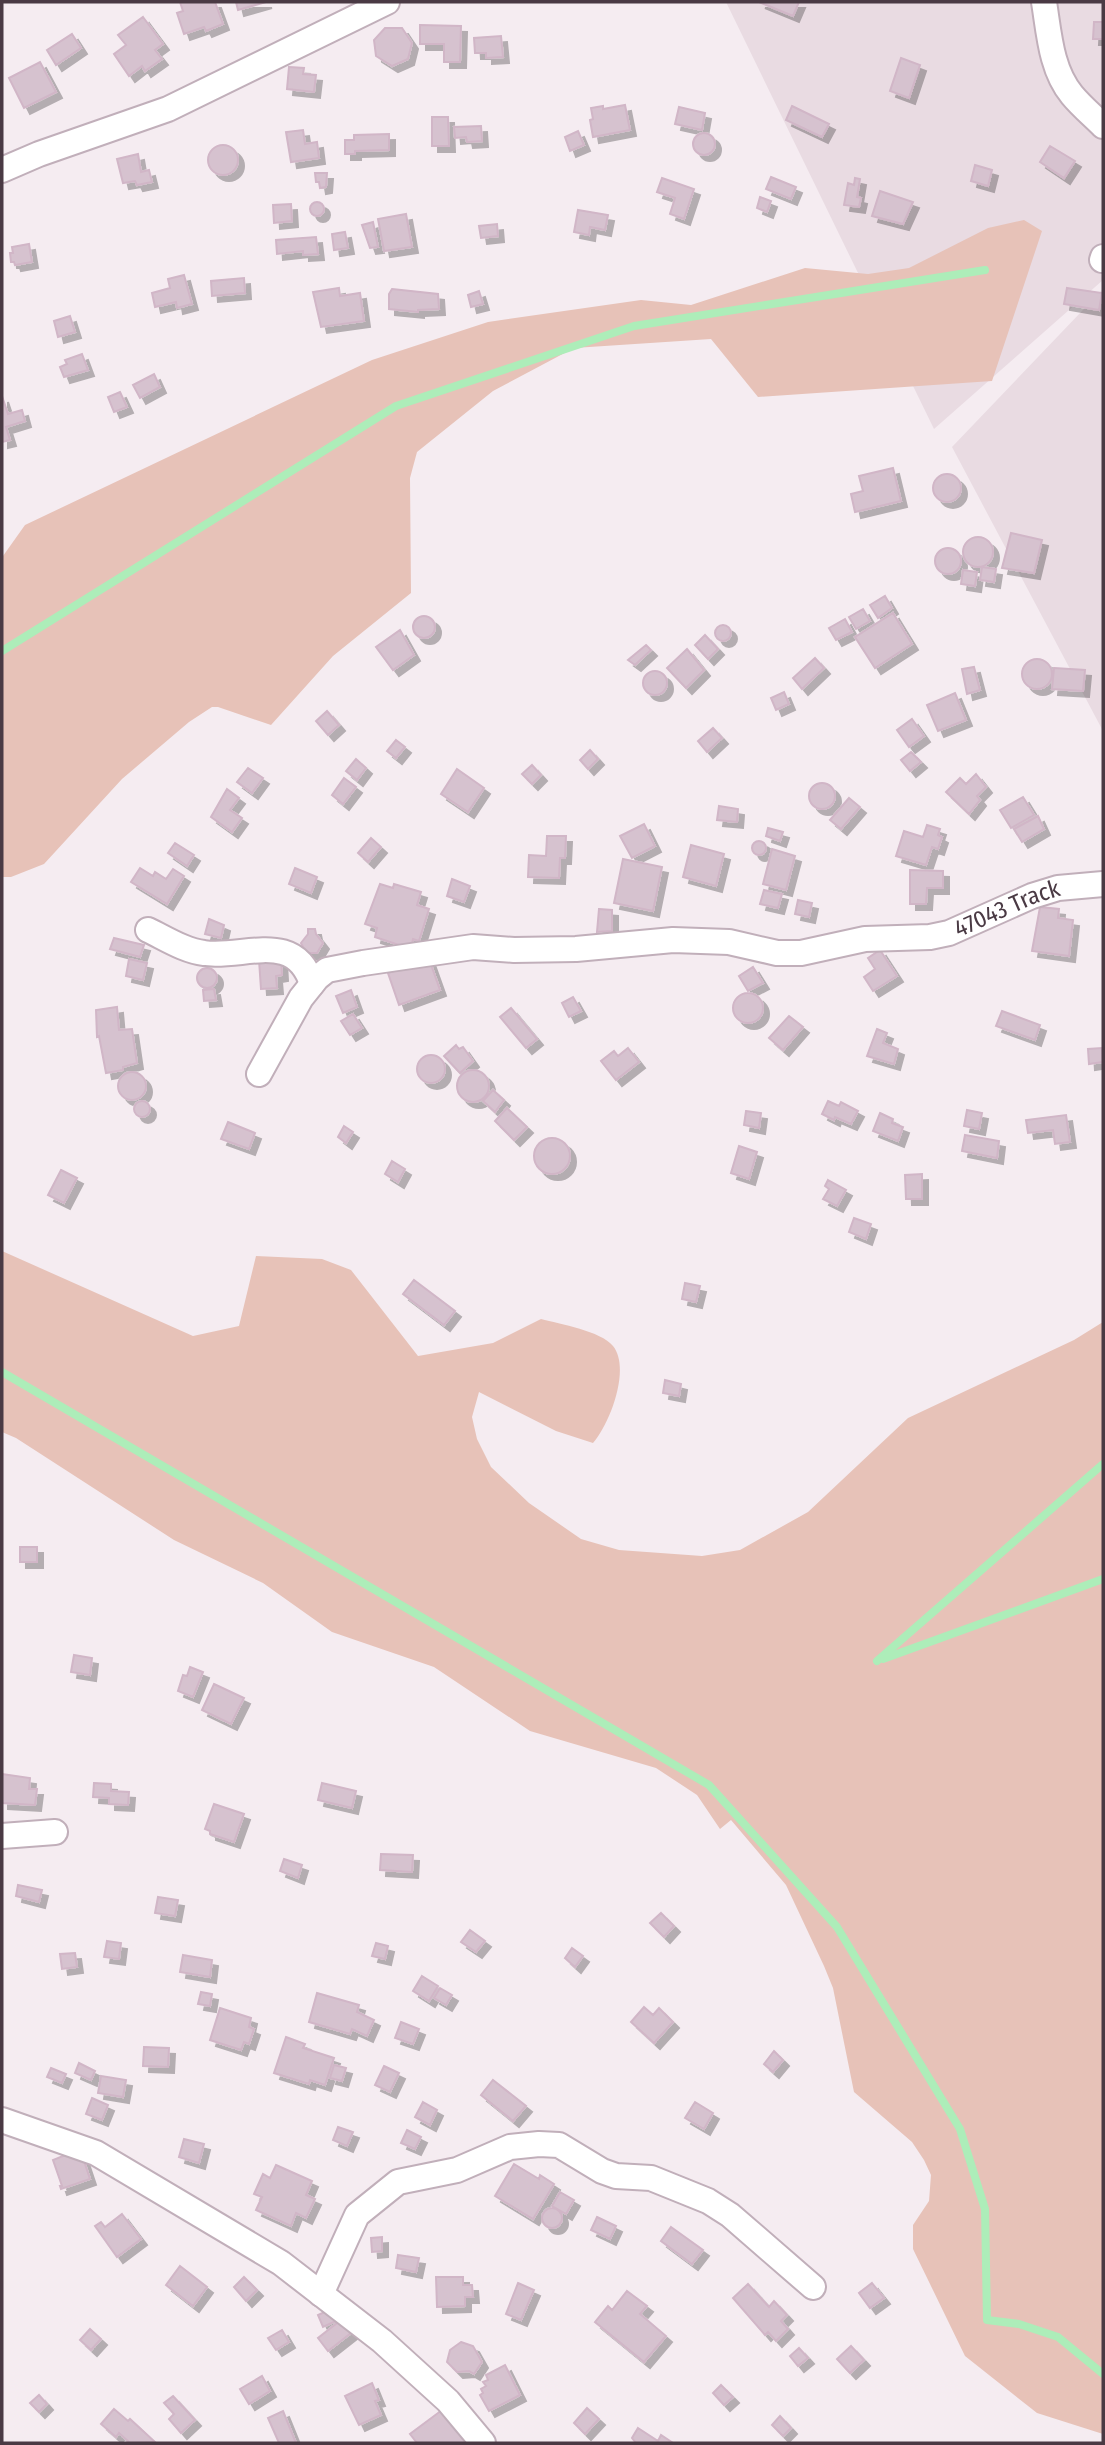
<svg xmlns="http://www.w3.org/2000/svg" width="1105" height="2445" font-family="'Fira Sans Condensed',sans-serif">
	<style>
		.residential { fill: #e9dbe2 }
		.green { fill: #e7c2b8 }
		.lines { fill: none; stroke-linecap: round; stroke-linejoin: round }
		.stream { stroke: #adedb9; stroke-width: 8 }
		.building { fill: #d6c2cf; stroke: #d1b6c7; stroke-width: 2; filter: url(#shadow) }
		.street-casing { stroke: #c1afba; stroke-width: 28 }
		.street { stroke: #fff; stroke-width: 24 }
		.labels { text-anchor: middle; stroke-width: 5; stroke-linejoin: round; paint-order: stroke }
		.street-label { font-size: 24px; fill: #4a3a44; stroke: #fff }
	</style>
	<defs>
		<filter id="shadow"><feDropShadow dx="6" dy="6" stdDeviation="0" flood-color="#0004"/></filter>
	</defs>
	<rect width="100%" height="100%" fill="#f5ecf1"/>
	<path class="residential" d="M726,2H1103V280L934,429Z
		M1103,289V731L952,447Z"/>
	<path class="green" d="M1024,220L1042,231L992,381L758,397L711,339L574,348L493,391L417,452L410,478L411,593L333,656L271,725L218,707H212L189,722L122,779L44,864L11,877H2V562L3,556L25,525L372,360L488,322L641,300L691,305L805,268L868,274L909,268L988,228Z
		M2,1251L193,1336L239,1326L256,1256L322,1259L351,1270L418,1356L493,1343L541,1319C560,1324 601,1331 613,1346C631,1368 610,1424 593,1443L556,1431L479,1392L472,1417L477,1439L491,1467L529,1503L581,1539L619,1550L702,1556L740,1550L808,1512L908,1418L1074,1340L1103,1322V2434L1037,2413L965,2356L913,2249V2225L929,2201L931,2175L924,2160L912,2142L854,2092L833,1988L824,1966L786,1885L731,1820L720,1829L697,1795L656,1768L530,1731L434,1667L332,1632L263,1583L174,1540L16,1438L2,1432Z"/>
	<g class="lines">
		<path class="stream" d="M2,651L396,406L634,326L985,270
			M2,1372L709,1785L837,1927L960,2129L985,2209L987,2320L1019,2324L1058,2337L1103,2374
			M883,1659L1103,1579
			M877,1661L1103,1464"/>
	</g>
	<path class="building" d="M180,2H215L223,24L206,31L204,27L184,34L177,13L183,11Z
		M236,2H266L238,10Z
		M759,2H799L793,16Z
		M143,17L163,44L155,50L162,59L145,71L142,66L129,76L114,54L126,45L118,35Z
		M1094,22H1103V39H1093Z
		M420,25L461,26L460,62H444V44H420Z
		M385,28H402L412,43L408,59L392,66L376,56L374,40Z
		M72,34L81,48L56,65L47,50Z
		M501,36L503,57L486,58V53H475L474,38Z
		M901,58L920,65L909,98L890,91Z
		M40,62L56,92L24,108L9,78Z
		M289,67L304,68L303,74L316,75L314,92L287,89Z
		M625,105L630,130L593,137L590,120L593,119L591,108L603,106V109Z
		M792,106L829,124L822,137L786,120Z
		M679,107L705,113L702,130L675,124Z
		M432,117H448L449,146H432Z
		M481,126L482,141L467,142L466,137L455,138L454,127Z
		M303,130L305,144L317,142L319,158L291,162L286,132Z
		M578,131L584,145L570,151L565,137Z
		M693 144a11 11 0 1 1 22 0a11 11 0 1 1-22 0Z
		M389,134V150L355,151V154H345V140H354V135Z
		M208 160a15 15 0 1 1 30 0a15 15 0 1 1-30 0Z
		M1050,146L1075,161L1064,178L1040,162Z
		M138,154L141,172L149,170L152,182L137,185L135,181L123,183L117,159Z
		M975,165L992,170L988,186L971,181Z
		M315,173H327L326,187L320,188L319,182H316Z
		M771,177L796,187L791,199L766,189Z
		M662,178L694,189L684,219L670,214L675,198L657,192Z
		M855,178L860,179L857,197L861,198L859,207L844,205L848,183L854,185Z
		M880,191L913,202L903,224L872,216Z
		M760,197L771,201L767,212L757,208Z
		M310 209a7 7 0 1 1 14 0a7 7 0 1 1-14 0Z
		M291,204L292,221L274,223L273,205Z
		M578,210L608,215L605,230L590,227L589,235L574,232Z
		M406,214L412,247L384,251L378,219Z
		M373,222L378,247L370,248L362,225Z
		M497,224L498,236L481,238L479,226Z
		M345,232L348,248L334,250L332,234Z
		M316,237L318,254L303,255V251L277,254L276,240Z
		M29,244L32,262L15,265L14,262H11L10,253H13L12,247Z
		M184,275L192,304L177,308L176,302L155,307L152,293L170,288L168,279Z
		M244,278L245,293L212,296L211,281Z
		M339,288L340,296L360,293L364,321L321,327L313,292Z
		M1067,288L1102,293L1099,310L1064,304Z
		M392,289L438,294L439,309L418,310V312L389,309V294Z
		M479,291L483,304L471,307L468,295Z
		M70,316L75,332L58,337L54,321Z
		M82,354L88,370L64,377L60,367L67,364L65,360Z
		M154,374L160,387L140,398L133,385Z
		M120,392L127,407L114,412L108,397Z
		M2,396L8,414L22,410L25,421L6,427L10,440L2,442Z
		M893,468L901,501L855,512L851,494L863,491L859,476Z
		M933 488a14 14 0 1 1 28 0a14 14 0 1 1-28 0Z
		M1011,533L1042,540L1034,573L1002,568Z
		M963 552a15 15 0 1 1 30 0a15 15 0 1 1-30 0Z
		M935 561a13 13 0 1 1 26 0a13 13 0 1 1-26 0Z
		M982,567L996,569L994,582L980,580Z
		M963,570L977,572L975,586L961,584Z
		M885,596L892,608L878,618L870,605Z
		M863,609L870,621L856,629L849,617Z
		M893,613L912,644L875,668L855,637Z
		M413 627a11 11 0 1 1 22 0a11 11 0 1 1-22 0Z
		M845,619L852,632L836,640L829,628Z
		M715 633a8 8 0 1 1 16 0a8 8 0 1 1-16 0Z
		M400,630L414,655L393,670L376,647Z
		M705,635L718,649L708,659L695,645Z
		M646,645L651,650L635,665L628,660Z
		M687,649L704,670L686,688L667,668Z
		M815,658L824,668L802,689L793,678Z
		M1022 674a15 15 0 1 1 30 0a15 15 0 1 1-30 0Z
		M974,667L980,690L967,694L962,669Z
		M1054,668L1085,670L1083,691L1052,689Z
		M643 683a12 12 0 1 1 24 0a12 12 0 1 1-24 0Z
		M784,692L789,704L776,710L771,698Z
		M955,693L966,720L938,731L927,705Z
		M327,711L339,725L328,735L316,721Z
		M912,719L924,736L909,747L897,730Z
		M713,728L722,738L707,752L698,741Z
		M396,740L405,747L396,758L387,751Z
		M590,750L598,759L588,769L580,760Z
		M911,752L921,762L910,771L901,760Z
		M356,759L366,768L357,780L346,771Z
		M532,765L541,775L532,784L522,774Z
		M248,768L263,778L252,793L237,782Z
		M457,769L484,788L468,812L441,794Z
		M976,774L986,787L977,796L980,800L969,814L946,792L960,778L966,784Z
		M344,778L356,787L343,804L332,795Z
		M809 796a13 13 0 1 1 26 0a13 13 0 1 1-26 0Z
		M227,789L239,798L230,810L242,818L232,832L211,817Z
		M1023,797L1034,815L1011,828L1000,810Z
		M849,798L860,807L841,829L830,820Z
		M719,806L738,809L737,822L717,820Z
		M1038,816L1044,829L1022,842L1014,829Z
		M644,824L655,846L632,858L620,836Z
		M927,825L940,829L938,835L942,837L938,849L932,847L926,865L896,856L904,831L923,837Z
		M768,828L783,832L780,841L766,836Z
		M547,836H566L565,858H560L559,878L528,877L529,855L546,856Z
		M371,838L381,847L368,862L358,853Z
		M752 848a7 7 0 1 1 14 0a7 7 0 1 1-14 0Z
		M175,843L194,855L187,866L168,853Z
		M691,845L724,854L716,886L683,877Z
		M772,849L795,856L786,890L763,884Z
		M623,859L662,867L653,911L614,903Z
		M140,868L153,876L155,872L166,879L173,869L184,876L167,904L131,882Z
		M295,868L317,877L311,893L289,884Z
		M910,870L943,871V888H927L926,904H910Z
		M452,879L470,886L464,902L447,896Z
		M380,884L393,888L394,884L421,892L417,905L429,909L419,941L413,939L411,949L375,937L377,928L365,924Z
		M764,890L782,894L778,908L760,904Z
		M798,900L812,903L809,917L795,914Z
		M1040,907L1059,909L1058,918L1073,920L1069,956L1032,951Z
		M599,909L612,910V931L597,932Z
		M209,919L224,925L221,938L205,934Z
		M308,929H315L316,934L323,943L317,953H306L301,943L308,934Z
		M114,938L144,945L140,957L110,949Z
		M880,950L897,976L873,991L864,977L875,969L868,958Z
		M281,958L282,975L276,976L277,988L261,989L259,960Z
		M129,959L147,963L143,980L126,976Z
		M429,959L440,990L399,1005L388,973Z
		M753,967L763,983L748,991L739,976Z
		M197 978a10 10 0 1 1 20 0a10 10 0 1 1-20 0Z
		M214,989L216,1000L204,1001L203,990Z
		M351,990L357,1007L343,1013L336,996Z
		M733 1008a15 15 0 1 1 30 0a15 15 0 1 1-30 0Z
		M573,997L581,1011L569,1017L562,1003Z
		M117,1007L119,1030L132,1029L137,1063L123,1067V1070L106,1073L99,1036L97,1037L96,1010Z
		M511,1008L537,1039L526,1048L500,1017Z
		M1002,1011L1040,1025L1035,1040L996,1026Z
		M353,1014L362,1028L350,1035L341,1021Z
		M789,1016L803,1027L783,1050L769,1038Z
		M877,1029L887,1033L883,1043L898,1049L894,1064L867,1056Z
		M456,1045L459,1049L463,1047L473,1061L460,1073L444,1056Z
		M628,1048L639,1062L616,1080L601,1061L614,1051L618,1056Z
		M1102,1048L1103,1062L1089,1064L1088,1049Z
		M417 1069a14 14 0 1 1 28 0a14 14 0 1 1-28 0Z
		M457 1086a16 16 0 1 1 32 0a16 16 0 1 1-32 0Z
		M118 1086a14 14 0 1 1 28 0a14 14 0 1 1-28 0Z
		M493,1090L504,1100L495,1112L483,1101Z
		M134 1109a8 8 0 1 1 16 0a8 8 0 1 1-16 0Z
		M828,1101L839,1106L841,1102L858,1111L851,1124L835,1117L834,1120L822,1114Z
		M507,1108L527,1127L514,1140L495,1121Z
		M967,1110L982,1113L979,1129L964,1126Z
		M746,1111L761,1113L759,1128L744,1125Z
		M880,1113L893,1119L892,1123L903,1127L898,1141L873,1131Z
		M1066,1115L1070,1142L1055,1144L1053,1130L1028,1133L1026,1120Z
		M228,1122L255,1133L249,1149L221,1139Z
		M344,1126L353,1132L346,1143L338,1137Z
		M965,1135L999,1141L997,1158L962,1151Z
		M534 1156a18 18 0 1 1 36 0a18 18 0 1 1-36 0Z
		M739,1146L757,1152L749,1179L731,1173Z
		M392,1161L405,1169L398,1182L385,1174Z
		M61,1170L77,1178L64,1203L48,1195Z
		M922,1174V1199H906L905,1175Z
		M828,1180L846,1190L837,1206L823,1199L829,1189L825,1186Z
		M854,1218L871,1224L866,1239L849,1232Z
		M414,1280L455,1311L444,1325L403,1294Z
		M685,1283L700,1286L696,1302L682,1299Z
		M665,1380L681,1384L679,1396L663,1393Z
		M20,1547H37V1562H20Z
		M74,1655L92,1658L90,1675L71,1672Z
		M190,1667L203,1672L193,1697L178,1691L183,1675L187,1676Z
		M214,1684L244,1698L231,1724L202,1710Z
		M2,1774L30,1778L29,1789H37L35,1805L2,1803Z
		M94,1783L111,1784V1791L129,1792L128,1805L109,1804V1798L93,1797Z
		M322,1783L356,1791L352,1808L318,1800Z
		M214,1804L244,1814L234,1842L210,1834V1831L205,1829Z
		M381,1854L413,1855L412,1872L380,1870Z
		M284,1859L302,1865L298,1878L280,1871Z
		M18,1885L42,1890L39,1902L16,1896Z
		M158,1897L178,1900L175,1916L155,1913Z
		M661,1913L674,1926L664,1937L650,1923Z
		M470,1930L485,1941L476,1952L461,1942Z
		M107,1941L121,1943L119,1959L104,1957Z
		M376,1943L388,1946L385,1959L372,1956Z
		M572,1948L583,1956L575,1967L565,1958Z
		M75,1953L77,1967L62,1969L60,1954Z
		M183,1955L212,1960L210,1977L180,1972Z
		M422,1976L438,1986L429,2001L413,1991Z
		M440,1988L452,1995L446,2005L434,1998Z
		M201,1992L212,1994L210,2006L198,2004Z
		M317,1993L359,2005L357,2012L374,2020L367,2036L352,2029L350,2034L309,2022Z
		M644,2007L653,2015L659,2008L673,2022L654,2043L631,2022Z
		M220,2008L251,2018L249,2027L254,2029L249,2044L244,2042L241,2050L210,2040Z
		M401,2022L419,2029L413,2044L395,2038Z
		M286,2037L305,2044L303,2048L334,2058L325,2085L310,2080L309,2084L274,2073Z
		M144,2047L169,2048L168,2067L143,2066Z
		M774,2051L783,2060L773,2072L764,2064Z
		M79,2063L95,2071L91,2080L75,2073Z
		M334,2065L346,2068L342,2081L330,2078Z
		M384,2066L399,2073L390,2092L375,2085Z
		M51,2068L66,2074L62,2083L47,2077Z
		M101,2076L126,2080L123,2097L98,2093Z
		M493,2080L526,2106L513,2121L481,2095Z
		M92,2098L108,2105L102,2120L86,2114Z
		M423,2102L437,2110L430,2125L415,2117Z
		M695,2102L713,2113L704,2129L685,2118Z
		M338,2127L353,2132L347,2146L333,2140Z
		M407,2130L421,2137L415,2149L401,2143Z
		M184,2139L204,2144L199,2163L179,2157Z
		M80,2149L90,2179L61,2189L60,2186H62L53,2160Z
		M514,2164L539,2179L540,2175L554,2184L533,2219L495,2196Z
		M276,2165L312,2181L306,2195L315,2199L306,2218L296,2213L291,2226L256,2210L262,2197L254,2194L263,2174L270,2178Z
		M560,2192L574,2200L566,2214L552,2206Z
		M542 2218a10 10 0 1 1 20 0a10 10 0 1 1-20 0Z
		M122,2214L141,2239L117,2257L95,2226L101,2222L105,2227Z
		M597,2217L616,2226L610,2239L591,2230Z
		M671,2227L703,2250L692,2264L661,2241Z
		M382,2237V2251L372,2252L371,2238Z
		M398,2255L419,2258L416,2272L396,2268Z
		M180,2266L207,2287L193,2306L166,2285Z
		M244,2277L257,2290L246,2301L234,2287Z
		M436,2277H463V2285H472L473,2297H465V2306L437,2307Z
		M518,2283L534,2290L521,2320L506,2314Z
		M872,2283L884,2298L870,2308L859,2293Z
		M748,2284L769,2307L774,2301L787,2315L781,2321L788,2329L776,2341L768,2332L765,2335L733,2298Z
		M627,2291L647,2306L640,2314L666,2336L644,2362L595,2322L608,2306L612,2310Z
		M331,2309L336,2321L323,2327L318,2315Z
		M341,2320L351,2333L328,2351L318,2338Z
		M90,2329L101,2339L91,2350L80,2340Z
		M282,2330L289,2342L276,2350L268,2338Z
		M461,2342L473,2346L482,2362L474,2374L469,2371L457,2372L447,2362L450,2350Z
		M851,2346L864,2360L850,2373L837,2359Z
		M799,2348L808,2358L798,2366L790,2356Z
		M505,2365L520,2395L489,2411L480,2395L483,2393L481,2389L486,2386L483,2382L488,2380L486,2375Z
		M262,2376L270,2391L249,2404L240,2389Z
		M372,2383L379,2400L375,2401L381,2415L359,2425L345,2396Z
		M721,2385L733,2397L724,2405L713,2393Z
		M39,2395L47,2404L39,2412L30,2403Z
		M173,2396L195,2420L181,2433L169,2419L174,2414L164,2403Z
		M587,2408L599,2419L585,2434L574,2423Z
		M114,2409L128,2421L130,2419L155,2442L130,2443L119,2433L116,2437L101,2424Z
		M442,2410L468,2441L465,2443H417L410,2434Z
		M283,2411L296,2443H279L268,2418Z
		M780,2416L791,2428L783,2436L772,2425Z
		M638,2428L658,2441L661,2435L673,2443H636L632,2438Z"/>
	<g class="lines">
		<g class="street-casing">
			<g id="street">
				<path d="M1044,2C1049,33 1051,70 1072,95C1081,106 1093,116 1103,126"/>
				<path d="M2,170L39,154L168,109L387,2"/>
				<path d="M1102,260L1103,257"/>
				<path d="M148,930C165,938 185,951 204,953C243,959 295,929 312,984"/>
				<path id="s1" d="M259,1074L301,998L317,978L327,970L363,963L473,947L514,950L576,949L673,940L729,942L777,953H801L865,939L930,937L949,933L1032,896L1058,888L1103,884"/>
				<path d="M2,1836L55,1832"/>
				<path d="M2,2120L96,2153L281,2263L382,2341L448,2401L483,2443"/>
				<path d="M321,2294L357,2215L398,2182L457,2170L510,2147L539,2144L559,2145L602,2171L616,2176L651,2178L708,2201L730,2215L813,2287"/>
			</g>
		</g>
		<use href="#street" class="street"/>
	</g>
	<g class="labels">
		<g class="street-label">
			<text dy="8" stroke="none"><textPath href="#s1" startOffset="816">47043 Track</textPath></text>
		</g>
	</g>
	<rect width="1105" height="2445" fill="none" stroke="#4a3a44" stroke-width="7"/>
</svg>
